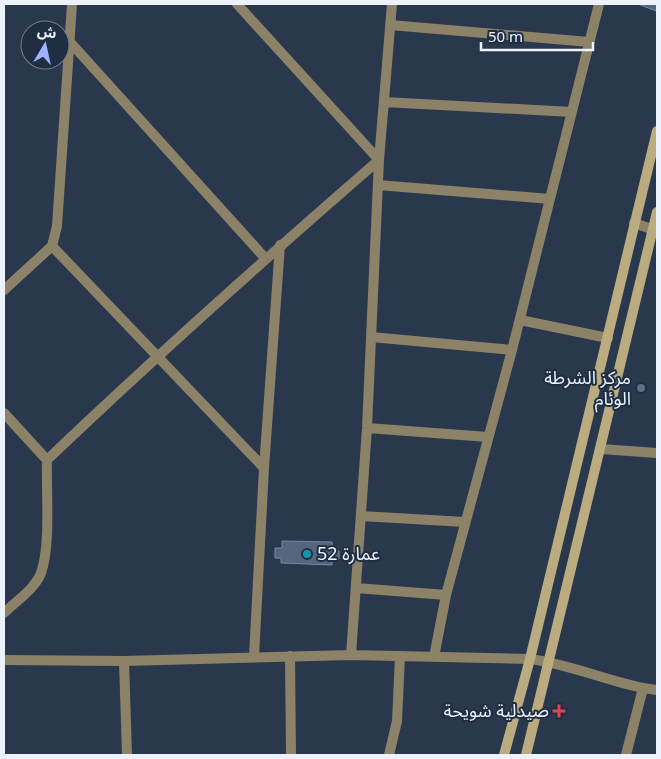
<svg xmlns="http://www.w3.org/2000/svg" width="661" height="759" font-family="'Noto Sans','Noto Sans Arabic',sans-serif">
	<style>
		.building { fill: #56657e; stroke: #7888a3 }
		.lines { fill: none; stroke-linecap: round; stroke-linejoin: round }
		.minor { stroke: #8c8267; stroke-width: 10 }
		.secondary { stroke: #bbac7f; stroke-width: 10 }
		.service-dot { fill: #5c6f8a; stroke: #202e43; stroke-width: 2 }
		.culture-dot { fill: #0f9aa8; stroke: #202e43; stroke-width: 2 }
		.health-dot { fill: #e0444e; stroke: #202e43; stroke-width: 2 }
		.labels { text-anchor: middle; stroke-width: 4; stroke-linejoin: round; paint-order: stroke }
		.poi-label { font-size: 18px; fill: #ecf3ff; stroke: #202e43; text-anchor: end }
	</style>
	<rect width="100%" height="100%" fill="#2a384e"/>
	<path class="building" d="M638,4H657V5L656,11Z
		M282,541L332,542L333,551H339V559L332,560V565L281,563V558H275V548H282Z"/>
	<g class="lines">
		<path class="minor" d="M72,4L57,226L52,246L264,468L254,656
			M390,25L589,42
			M70,42L265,258
			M384,102L572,112
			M378,185L550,199
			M634,223L657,231
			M4,290L52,246
			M520,320L608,338
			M371,337L512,350
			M4,413L47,460C46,491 51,545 41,573C35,589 16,601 4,613
			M367,428L488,437
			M601,449L657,453
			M47,460C155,357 266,258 379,160L237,4
			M264,468L280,245
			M361,516L465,522
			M356,588L446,595
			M351,655L367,428L379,160L392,4
			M290,656L291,755
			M434,657L446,595L512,350L599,4
			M4,660L124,661L351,655L530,659C568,664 605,680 643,688L626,755
			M124,661L127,755
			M643,688L657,690
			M389,755L397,721L400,656"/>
		<path class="secondary" d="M504,755L530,659L657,131
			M526,755L657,212"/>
	</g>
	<circle class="service-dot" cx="641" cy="388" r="5"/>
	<circle class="culture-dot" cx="307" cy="554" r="5"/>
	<path class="health-dot" d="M556.5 703.5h5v5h5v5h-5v5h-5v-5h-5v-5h5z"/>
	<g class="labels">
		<g class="poi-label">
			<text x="631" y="384">مركز الشرطة<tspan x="631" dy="21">الوئام</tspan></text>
			<text x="317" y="560" text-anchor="start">عمارة 52</text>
			<text x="549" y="717">صيدلية شويحة</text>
		</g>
	</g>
	<rect width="661" height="759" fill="none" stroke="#ecf3ff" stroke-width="10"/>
	<g transform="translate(45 45) rotate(9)"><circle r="24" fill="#202e43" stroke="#727d8e"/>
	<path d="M0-4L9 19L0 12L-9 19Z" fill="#9fb3fd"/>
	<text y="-8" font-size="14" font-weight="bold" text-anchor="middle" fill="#ecf3ff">ش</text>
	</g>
	<path d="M481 42v8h112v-8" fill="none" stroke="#ecf3ff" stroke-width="2.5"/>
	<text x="488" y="42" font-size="15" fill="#ecf3ff" stroke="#202e43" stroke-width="4" paint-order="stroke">50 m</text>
</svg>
